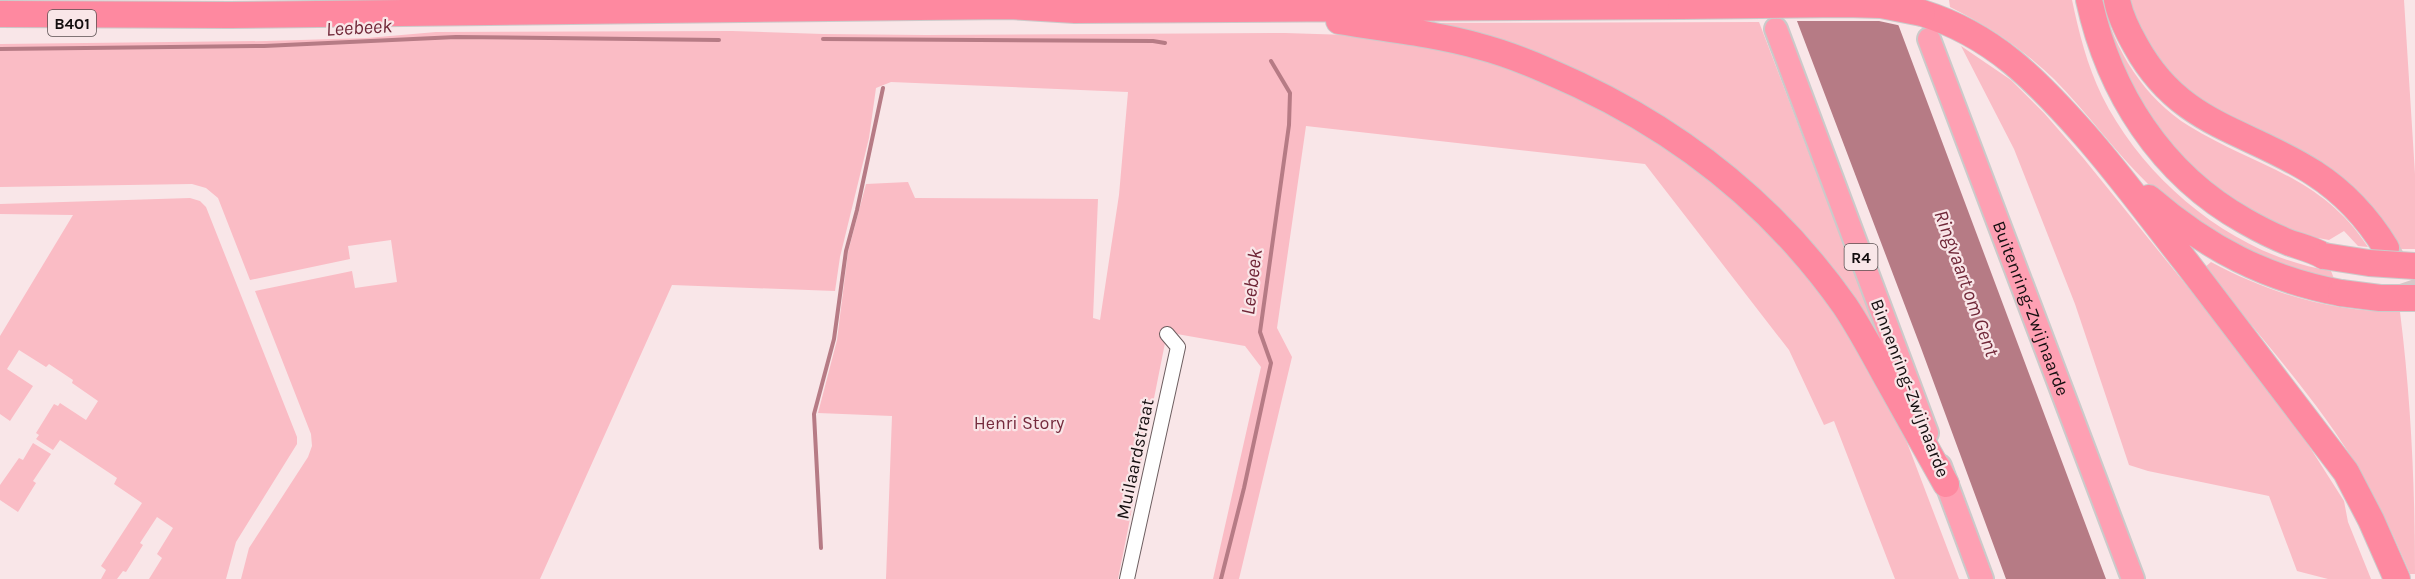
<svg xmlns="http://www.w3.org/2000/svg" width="2415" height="579" font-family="Karla,sans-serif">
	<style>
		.green { fill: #fabcc5 }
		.water { fill: #b67b85 }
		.pier { fill: #f9e6e8 }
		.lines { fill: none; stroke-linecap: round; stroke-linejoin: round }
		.stream { stroke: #b67b85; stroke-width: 4 }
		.motorway-tunnel { stroke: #d7c6c7; stroke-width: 26; stroke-dasharray: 26 13; stroke-linecap: butt }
		.minor-casing { stroke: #6d5e60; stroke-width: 16 }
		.trunk-casing { stroke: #cbcaca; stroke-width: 26 }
		.motorway-casing { stroke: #cbcaca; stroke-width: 28 }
		.minor { stroke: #fff; stroke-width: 14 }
		.trunk { stroke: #fea0b3; stroke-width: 22 }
		.motorway { stroke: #fe89a0; stroke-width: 26 }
		.motorway-bridge-casing { stroke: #cbcaca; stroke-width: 28; stroke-linecap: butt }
		.motorway-bridge { stroke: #fe89a0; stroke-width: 26 }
		.labels { text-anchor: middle; stroke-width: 4.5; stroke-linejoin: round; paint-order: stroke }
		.shield { fill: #f9e6e8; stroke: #594f50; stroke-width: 1.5 }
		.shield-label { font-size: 16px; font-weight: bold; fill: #140e0f }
		.street-label { font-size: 18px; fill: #140e0f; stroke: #f9e6e8 }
		.park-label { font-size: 18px; fill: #752b3d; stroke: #f9e6e8 }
		.water-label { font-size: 20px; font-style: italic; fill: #702738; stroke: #f9e6e8 }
	</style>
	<rect width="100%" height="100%" fill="#f9e6e8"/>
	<path class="green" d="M1949,0H2072C2079,33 2087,65 2102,96C2145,182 2235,256 2331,271L2335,281C2302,275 2257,260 2228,244C2201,230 2170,205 2148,184C2114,151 2087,112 2054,79C2023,49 1988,26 1950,7Z
		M2099,0H2103C2113,49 2145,99 2189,126C2255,167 2321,175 2368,247L2358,246L2344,231L2329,240L2318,238L2316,241L2281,229L2225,196L2177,156L2132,94Z
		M2128,0H2404L2415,174V249H2399L2384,224L2210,109L2169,75L2147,45Z
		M1759,22L1892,371L1903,432L1959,579H1895L1834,421L1824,425L1789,350L1645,164L1306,126L1277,328L1292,357L1239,579H1213L1261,367L1245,346L1160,331L1165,343L1118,579H886L892,416L818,413L837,340L848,252L866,184L908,182L915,198L1098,199L1093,318L1100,320L1119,195L1128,92L891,82L876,88L869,138L840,257L835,291L672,285L540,579H241L249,548L308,457L312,446L311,434L255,291L352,271L355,288L397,282L391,240L348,246L350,259L250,280L218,198L206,188L192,184L0,187V44L266,41L367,38L436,32L732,31L823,34L926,35L1285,33L1348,35L1413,23Z
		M1961,46L2011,80L2044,113L2084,159L2281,402L2344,501L2348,522L2371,579H2328L2297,571L2269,496L2148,471L2129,465L2075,304L2014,149Z
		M190,198L200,201L206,207L297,437V444L236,542L226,579H149L162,558L157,554L173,528L157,517L140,543L143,545L126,572L123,571L117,579H101L106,570L101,566L142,503L114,484L117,478L60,440L53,450L36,439L39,435L36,433L54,404L58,406L60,403L86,420L98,401L72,383L73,380L49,364L46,367L19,350L7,369L33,386L10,421L0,414V336L73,215L0,214V204Z
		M2211,262C2271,294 2332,312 2400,312C2411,399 2415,487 2415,574H2410C2395,539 2379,504 2360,471C2319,401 2255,331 2204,268Z
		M33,443L51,454L33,481L36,483L18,512L0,500V485L19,458L23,460Z"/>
	<path class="water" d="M1789,0H1889L2106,579H2006L1921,348Z"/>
	<path class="pier" d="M1786,0H1893L1902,26L1879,21H1794Z"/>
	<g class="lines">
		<path class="stream" d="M823,39L1153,41L1165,43
			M0,49L264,46L456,37L719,40
			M821,548L814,414L834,339L846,251L857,210L883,88
			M1221,579L1244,488L1271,363L1260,332L1289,125L1290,93L1271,61"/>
		<path class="motorway-tunnel" d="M2386,248L2399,271L2415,318"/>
		<g class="minor-casing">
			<path id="minor" d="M1127,579L1178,347L1167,334"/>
		</g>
		<g class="trunk-casing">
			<g id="trunk">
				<path d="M1776,29L1927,433"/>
				<path id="s1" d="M1929,39L2133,579"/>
				<path d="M1940,466L1982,579"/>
			</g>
		</g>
		<g class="motorway-casing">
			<path id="motorway" d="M2089,0C2109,92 2161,174 2245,221C2259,229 2275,237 2290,243C2302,247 2314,250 2324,256
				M2117,0C2120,16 2128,32 2136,46C2180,126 2246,129 2314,173C2345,193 2367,217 2386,248
				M1922,13C1993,35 2036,80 2084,134C2120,175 2152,219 2186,262C2240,332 2293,402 2346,472L2371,520L2397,579
				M0,14L230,15L1009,6L1075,10L1681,6
				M1339,21C1385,29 1432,33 1478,46C1513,55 1546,70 1579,85C1687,136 1776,208 1845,306C1863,333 1877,361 1893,389C1910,420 1928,452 1946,484
				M2149,198C2207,248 2266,279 2341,293"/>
		</g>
		<use href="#minor" class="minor"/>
		<use href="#trunk" class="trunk"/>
		<use href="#motorway" class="motorway"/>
		<g class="motorway-bridge-casing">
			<path id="motorway-bridge" d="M1681,6L1845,4L1881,5L1922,13
				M2324,256L2369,263L2415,266
				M2341,293L2380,298H2415"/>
		</g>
		<use href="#motorway-bridge" class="motorway-bridge"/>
	</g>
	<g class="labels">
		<g class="shield">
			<rect x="48" y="10" width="48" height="26" rx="4.5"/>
			<rect x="1844.5" y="244" width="33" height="26" rx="4.5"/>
		</g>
		<g class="shield-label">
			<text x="72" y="29">B401</text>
			<text x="1861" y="263">R4</text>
		</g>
		<g class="street-label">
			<text dy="6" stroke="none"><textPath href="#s1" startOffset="288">Buitenring-Zwijnaarde</textPath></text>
			<text transform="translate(1910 388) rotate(69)" y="6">Binnenring-Zwijnaarde</text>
			<text transform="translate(1135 459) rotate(-78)" y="6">Muilaardstraat</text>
		</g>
		<g class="park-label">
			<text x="1019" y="429">Henri Story</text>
		</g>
		<g class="water-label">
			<text transform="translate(359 27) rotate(-3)" y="7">Leebeek</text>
			<text transform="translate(1251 282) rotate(-83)" y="7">Leebeek</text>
			<text transform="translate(1967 283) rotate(70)" y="7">Ringvaart om Gent</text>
		</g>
	</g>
</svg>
